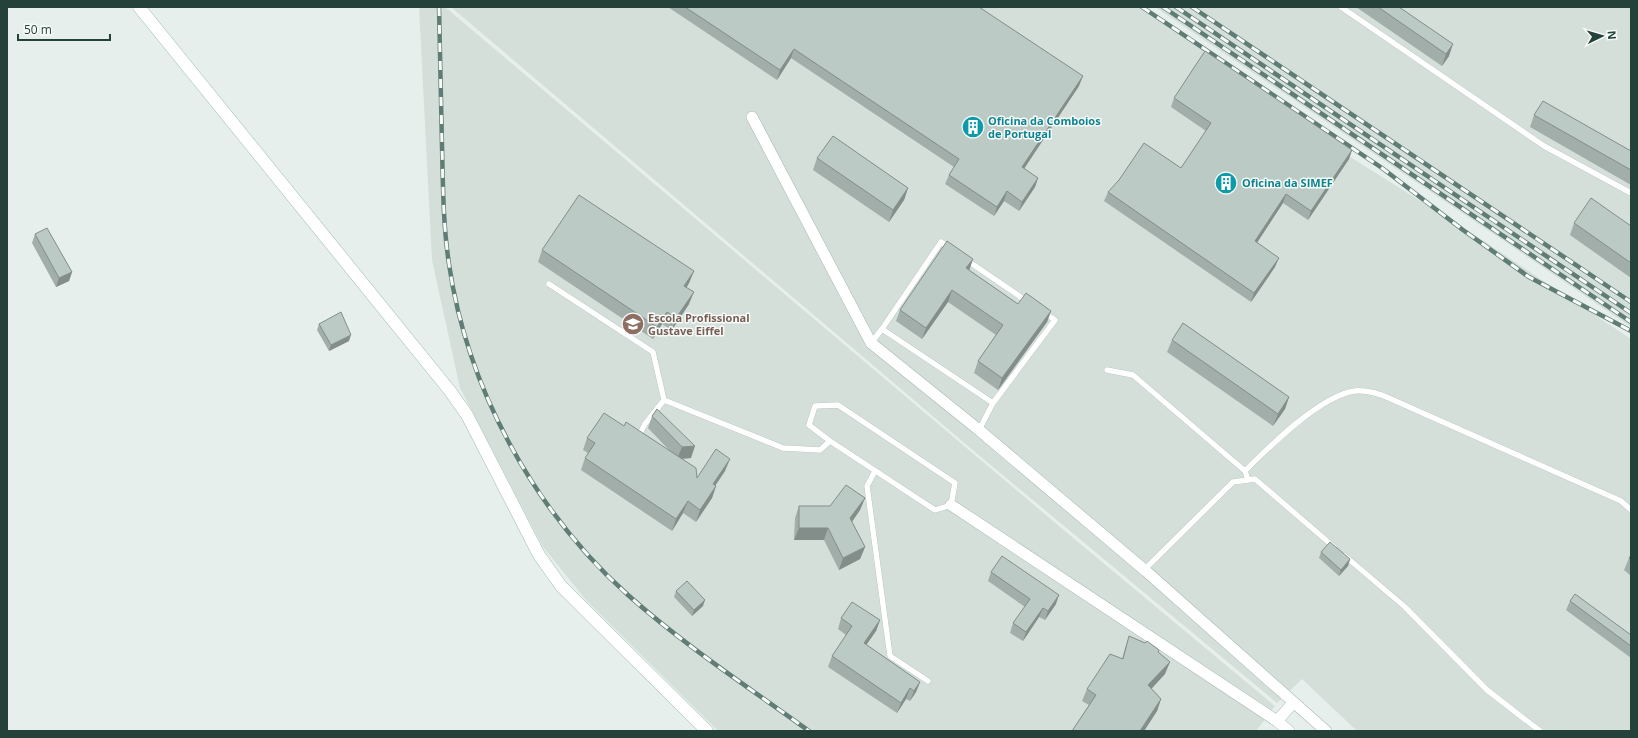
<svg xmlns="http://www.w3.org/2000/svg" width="1638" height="738" font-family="'Open Sans',sans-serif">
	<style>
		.built { fill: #d4dfda }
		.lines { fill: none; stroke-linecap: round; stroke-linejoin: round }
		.lane-casing { stroke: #a8b8b2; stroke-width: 6 }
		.street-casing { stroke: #a8b8b2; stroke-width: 12 }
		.secondary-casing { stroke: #a4bbb3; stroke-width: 13 }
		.lane { stroke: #fff; stroke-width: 5.5 }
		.street { stroke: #fff; stroke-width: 11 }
		.secondary { stroke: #fff; stroke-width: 12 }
		.rail-casing { stroke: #5f7d75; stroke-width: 4.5 }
		.rail { stroke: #f7fbf9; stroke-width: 3; stroke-dasharray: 9; stroke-linecap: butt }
		.wall { fill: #a1aea9 }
		.shaded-wall { fill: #838d89 }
		.building { fill: #bbcac4; stroke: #838d89 }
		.labels { text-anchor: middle; stroke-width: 3; stroke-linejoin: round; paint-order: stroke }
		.culture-label { font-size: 11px; font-weight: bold; fill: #0d838f; stroke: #f7fbf9; text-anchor: start }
		.education-label { font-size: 11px; font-weight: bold; fill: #785e54; stroke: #f7fbf9; text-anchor: start }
	</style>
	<rect width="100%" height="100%" fill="#e6efeb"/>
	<path class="built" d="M419,7H445L1066,532L1275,706L1256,731H718L586,600L543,547L460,388L432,260Z
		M451,7H1144L1339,150L1470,232L1631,339V731H1357L1302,679L1277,703L975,452Z
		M1155,7H1631V327L1507,243Z"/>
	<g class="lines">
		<g class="lane-casing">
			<path id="lane" d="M1341,7L1544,146L1631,193
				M965,259L1028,302
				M549,284L653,352L664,400L783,448L820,450L830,441
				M882,329L941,242L950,249
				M871,343L882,329L993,403L979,430
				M1107,370L1133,375L1245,471
				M993,403L1055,320L1043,312
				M838,405L955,483L951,505L935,510L830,441L809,425L815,406Z
				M638,437L645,424L664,400
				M875,471L867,486L890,656L928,681
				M1248,480L1245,471C1269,447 1321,395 1355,391C1368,390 1380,394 1391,399L1621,501L1631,510
				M1345,556L1405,607L1487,690L1540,731
				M1144,570L1233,482L1255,479L1334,547"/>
		</g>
		<g class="street-casing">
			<path id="street" d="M752,117L871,343L979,430L1147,572L1326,731
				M951,505L1277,721
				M1289,731L1277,721L1293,703"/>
		</g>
		<g class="secondary-casing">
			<path id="secondary" d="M139,7L450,391L467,415L539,555L561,586L707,731"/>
		</g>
		<use href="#lane" class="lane"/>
		<use href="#street" class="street"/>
		<use href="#secondary" class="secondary"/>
		<g class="rail-casing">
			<path id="rail" d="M439,7C440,53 441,100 442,146C443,185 443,225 449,264C467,388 534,511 628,595C684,645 748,687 809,731
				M1142,7L1382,168L1463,230L1529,277L1631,331
				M1163,7L1631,322
				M1176,7L1631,313
				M1192,7L1631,302"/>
		</g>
		<use href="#rail" class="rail"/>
	</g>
	<path class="wall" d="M668,7H979L1079,86L1024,169L1038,178L1035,187L1019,211L1004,201L994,216L945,184L949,175L954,167L791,58L777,80Z
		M1356,7H1399L1449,56L1442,66Z
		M1174,98L1352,150L1349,159L1308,220L1283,203L1257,243L1275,267L1251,302L1104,201L1108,192L1181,168L1206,131L1171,107Z
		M1534,115L1631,151V185L1530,127Z
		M817,158L908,188L904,200L889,222L813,170Z
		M1574,223L1631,226V278L1570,235Z
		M35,234L72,272L69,281L56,287L32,243Z
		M542,250L694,271L689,283L687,287L689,304L672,330L662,324L653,339L538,262Z
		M973,259L969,270L1018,304L1051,311L1047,322L998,390L974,373L978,361L996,335L948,302L922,339L896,321L900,310Z
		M319,324L349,341L329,351L317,330Z
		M1172,340L1289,397L1285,409L1273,426L1167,352Z
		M657,409L691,458L681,459L697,478L725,471L715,486H716L712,498L696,522L683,513L672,531L581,470L585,458L588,453L583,450L587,438L624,426L670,451L648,428L652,416Z
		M865,498L860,510L852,522L865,547L860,559L839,570L824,540H794L795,518L799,506H830Z
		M1321,552L1350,559L1348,566L1339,576L1319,558Z
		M1631,555V576L1624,570L1629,558Z
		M991,572L1056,604L1045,620L1039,617L1023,641L1010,633L1013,623L1025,607L988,581Z
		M676,591L703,606L692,616L674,597Z
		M1570,601L1631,635V658L1566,610Z
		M841,618L880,620L876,631L866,645L920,682L916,692L910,701L906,699L897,713L828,667L832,656L846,635L838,629Z
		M1129,636L1158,652L1165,674L1151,688L1161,699L1157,711L1144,731H1072L1089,705L1082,701L1087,689L1122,659L1125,648Z"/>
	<path class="shaded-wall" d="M1453,44L1449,56L1442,66L1446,54Z
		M794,49L791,58L777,80L780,70Z
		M1083,76L1079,86L1019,176L1022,167Z
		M1352,150L1349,159L1308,220L1311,211Z
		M1038,178L1035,187L1019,211L1022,202Z
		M908,188L904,200L889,222L893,210Z
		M1007,191L1004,201L994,216L997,207Z
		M1286,194L1283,203L1252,250L1255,241Z
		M1279,258L1275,267L1251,302L1254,293Z
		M973,259L969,271L966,268Z
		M694,271L689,283L680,297L684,286Z
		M72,272L69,281L56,287L59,278Z
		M952,290L948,302L922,339L926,328Z
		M694,292L689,304L672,330L676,318Z
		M1051,311L1047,322L998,390L1002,378Z
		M667,312L662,324L653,339L657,327Z
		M351,335L349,341L329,351L331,345Z
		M1289,397L1285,409L1273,426L1278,414Z
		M695,446L691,458L677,459L682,447Z
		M730,459L725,471L708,496L713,484Z
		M716,486L712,498L696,522L700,510Z
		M865,498L860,510L846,530L850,518Z
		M688,501L683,513L672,531L676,519Z
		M799,528H828L824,540H794Z
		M865,547L860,559L839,570L843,558Z
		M1350,559L1348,566L1339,576L1341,570Z
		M1059,595L1056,604L1045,620L1048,611Z
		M705,600L703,606L692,616L694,610Z
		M1043,608L1039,617L1023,641L1026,632Z
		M880,620L876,631L860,654L864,643Z
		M1170,662L1165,674L1144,697L1148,685Z
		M920,682L916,692L910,701L914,691Z
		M910,688L906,699L897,713L901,703Z
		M1161,699L1157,711L1144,731H1140Z"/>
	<path class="building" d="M685,7H979L1083,76L1022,167L1038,178L1022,202L1007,191L997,207L949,175L959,159L794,49L780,70Z
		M1378,7H1399L1453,44L1446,54Z
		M1205,51L1352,150L1311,211L1286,194L1255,241L1279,258L1254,293L1108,192L1119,180L1144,143L1181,168L1211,123L1174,98Z
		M1543,101L1631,151V170L1534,115Z
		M833,136L908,188L893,210L817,158Z
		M579,195L694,271L684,286L694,292L676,318L667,312L657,327L542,250Z
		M1591,198L1631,226V263L1574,223Z
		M47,228L72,272L59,278L35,234Z
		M947,241L973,259L966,268L1018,304L1026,293L1051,311L1002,378L978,361L1003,325L952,290L926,328L900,310Z
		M341,312L351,335L331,345L319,324Z
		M1183,323L1289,397L1278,414L1172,340Z
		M657,409L695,446L682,447L652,416Z
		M604,413L624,426L626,422L696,468L697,478L716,449L730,459L713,484L716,486L700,510L688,501L676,519L585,458L595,443L587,438Z
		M846,485L865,498L850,518L865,547L843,558L828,528H799V506H830Z
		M1330,542L1350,559L1341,570L1321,552Z
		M1631,555V560L1629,558Z
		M1002,556L1059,595L1048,611L1043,608L1026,632L1013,623L1030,599L991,572Z
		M687,581L705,600L694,610L676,591Z
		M1575,594L1631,635V646L1570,601Z
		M852,602L880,620L864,643L920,682L914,691L910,688L901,703L832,656L852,626L841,618Z
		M1129,636L1145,643L1147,641L1159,650L1158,652L1170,662L1148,685L1161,699L1140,731H1072L1096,695L1087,689L1110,654L1123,659Z"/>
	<defs>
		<g id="building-disc" transform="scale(1.15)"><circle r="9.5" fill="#0f9aa8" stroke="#f7fbf9"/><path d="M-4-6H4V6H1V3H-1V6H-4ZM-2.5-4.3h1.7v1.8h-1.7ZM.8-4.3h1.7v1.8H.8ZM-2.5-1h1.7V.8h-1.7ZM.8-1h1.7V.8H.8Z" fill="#fff"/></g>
		<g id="university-disc" transform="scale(1.15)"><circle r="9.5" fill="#8d6e63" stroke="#f7fbf9"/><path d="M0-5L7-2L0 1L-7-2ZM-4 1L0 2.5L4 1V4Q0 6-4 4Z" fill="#fff"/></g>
	</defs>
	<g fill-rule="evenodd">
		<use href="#building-disc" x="973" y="127"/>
		<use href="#building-disc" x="1226" y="183"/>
		<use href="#university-disc" x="633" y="324"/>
	</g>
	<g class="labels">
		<g class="culture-label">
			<text x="988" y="125">Oficina da Comboios<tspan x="988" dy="13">de Portugal</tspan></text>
			<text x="1242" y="187">Oficina da SIMEF</text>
		</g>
		<g class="education-label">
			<text x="648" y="322">Escola Profissional<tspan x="648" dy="13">Gustave Eiffel</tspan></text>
		</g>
	</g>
	<rect width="1638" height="738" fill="none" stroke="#24423a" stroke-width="16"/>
	<g transform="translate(1602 36) rotate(85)" stroke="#f7fbf9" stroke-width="3" paint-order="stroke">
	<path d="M0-3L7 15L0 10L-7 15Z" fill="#24423a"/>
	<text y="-6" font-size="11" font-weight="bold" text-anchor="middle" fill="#24423a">N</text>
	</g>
	<path d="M18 34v6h92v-6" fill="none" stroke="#24423a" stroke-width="2"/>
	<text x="24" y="34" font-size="12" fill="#24423a" stroke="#f7fbf9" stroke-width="3" paint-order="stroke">50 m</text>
</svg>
